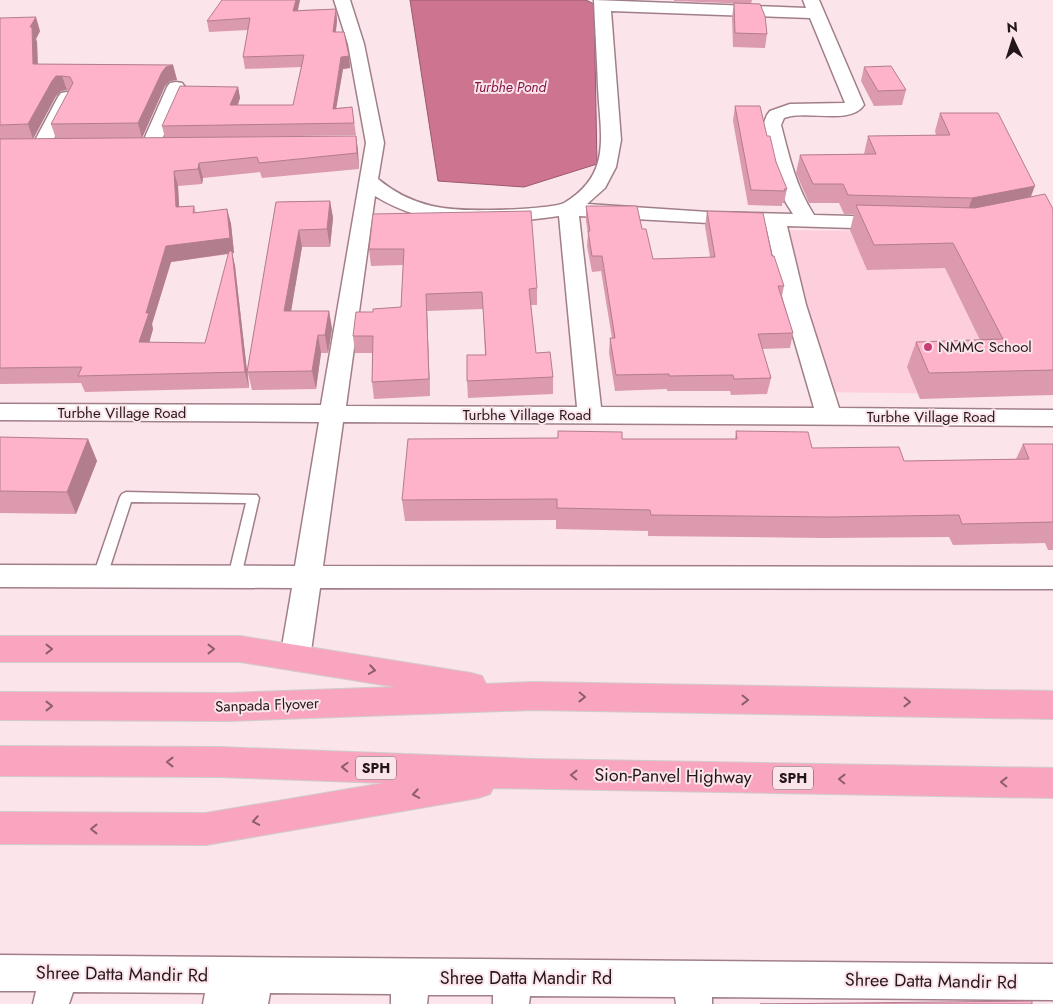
<svg xmlns="http://www.w3.org/2000/svg" width="1053" height="1004" font-family="Jost,sans-serif">
	<style>
		.built { fill: #fdcfdc }
		.water { fill: #cd7491; stroke: #9a586e }
		.lines { fill: none; stroke-linecap: round; stroke-linejoin: round }
		.lane-casing { stroke: #a17f89; stroke-width: 3 }
		.street-casing { stroke: #a17f89; stroke-width: 3 }
		.highway-casing { stroke: #cfcccd; stroke-width: 2 }
		.lane { fill: #fff; fill-rule: evenodd }
		.street { fill: #fff; fill-rule: evenodd }
		.highway { fill: #f9a5bf; fill-rule: evenodd }
		.wall { fill: #db9aae; fill-rule: evenodd }
		.shaded-wall { fill: #b27d8d }
		.building { fill: #ffb3ca; stroke: #b27d8d }
		.oneway { stroke: #8e5e6d }
		.poi-dot { fill: #c83e77; stroke: #fbe4ea; stroke-width: 2 }
		.labels { text-anchor: middle; stroke-width: 4; stroke-linejoin: round; paint-order: stroke }
		.far-water-label { font-size: 14px; font-style: italic; fill: #821747; stroke: #fbe4ea }
		.shield { fill: #fbe4ea; stroke: #645459; stroke-width: 1 }
		.shield-label { font-size: 14px; font-weight: bold; fill: #24171b }
		.poi-label { font-size: 15px; fill: #24171b; stroke: #fbe4ea; text-anchor: start }
		.street-label { font-size: 15px; fill: #24171b; stroke: #fbe4ea }
		.near-street-label { font-size: 18px; fill: #24171b; stroke: #fbe4ea }
	</style>
	<rect width="100%" height="100%" fill="#fbe4ea"/>
	<path class="built" d="M778,230L1053,233V395L814,392Z"/>
	<path class="water" d="M410,0H586L594,4L597,164L524,187L438,181Z"/>
	<g class="lines">
		<g class="lane-casing">
			<path id="lane" d="M126,492L257,495L259,498L240,581L235,582L230,581L228,577L246,503L131,502L107,576L105,580L100,581L95,580L93,576L120,497L122,494Z"/>
		</g>
		<g class="street-casing">
			<path id="street" d="M334,0H350L364,44L384,143L378,179C413,208 447,211 492,210C505,210 554,208 564,203C613,174 600,134 598,87C597,58 595,29 594,0L806,8L803,0H819L864,105C850,126 806,109 784,118L781,125C789,156 796,187 814,215L887,217L894,219L897,223L894,227L887,229L787,226L806,305L839,408L1053,410V426L343,422L323,566L1053,567V589L320,588L310,658L305,667L295,670L285,667L280,658L292,588L0,587V565L295,566L319,422L0,420V404L321,405L366,143L348,44ZM611,11L810,18L845,103L790,104L770,111L767,115L763,125L775,176L786,203L793,214L708,212L587,204L605,188L616,167L621,140ZM375,196C434,232 493,225 559,216L577,407L346,406ZM579,216L766,226L784,305L814,408L601,407Z
				M176,82L182,83L185,87L159,146L157,150L150,152L143,150L141,146L167,87L170,83Z
				M67,92L73,93L76,97L50,146L48,150L41,152L34,150L32,146L58,97L61,93Z
				M0,955L1053,964V1000L712,997V1004H676L675,997L530,996L529,1004H493V995H428L427,1004H391V994L270,993L268,1004H203L205,993L73,992L69,1004H33L36,991H0Z"/>
		</g>
		<g class="highway-casing">
			<path id="highway" d="M0,636H240L471,673L482,676L486,684L533,682L1053,691V719L533,710L229,721L0,720V692L229,693L396,687L240,662H0Z
				M0,746L219,747L533,759L1053,768V798L493,788L490,794L478,798L206,845L0,844V812L206,813L384,783L219,777L0,776Z"/>
		</g>
		<use href="#lane" class="lane"/>
		<use href="#street" class="street"/>
		<use href="#highway" class="highway"/>
	</g>
	<path class="wall" d="M300,0L298,10L336,9L337,21L336,32L349,56L350,68L343,69L336,108L352,107L356,135L242,137L356,136L358,151L359,169L262,178L260,172L203,178L202,184L178,186L179,207L194,206L196,213L227,209L231,224L234,253H232L235,266L247,372L276,202L330,201L333,218L330,247H302L291,311H329L332,329L328,353H321L316,389L252,390L248,373L249,388L85,392L81,383L0,384V18L40,31L36,39L37,42L38,64L173,65L177,80L170,81L165,86L142,138H165L162,126L238,87L240,98L238,105H293L301,67L245,69L243,57L248,30L209,32L207,21ZM67,90L69,91L51,124L56,139H33L56,96L61,91ZM229,254L205,343L149,342L153,329L152,324L171,262Z
		M674,0H752L751,4L674,1Z
		M734,3L767,34L765,48L733,47L732,17Z
		M864,67L906,90L902,105L874,106L861,81Z
		M735,106L767,136L776,162L787,189L784,203H782V206L748,205L733,121Z
		M940,113L1031,196L1053,209V395L920,399L907,367L916,342L980,340L945,268L867,270L850,230L854,214H844L839,203H809L796,173L800,155L864,154L868,136L936,135L935,131Z
		M586,206L642,229L653,259L710,257L705,226L707,211L772,256L784,286L782,296L793,333L790,348L762,349L771,378L767,394L731,395L730,391H667V389L615,391L609,353L610,338H612L601,271L592,272L587,246L588,234L586,221Z
		M373,214L537,288V305H531L536,353L553,377V394L468,398L467,381L485,355L483,309L427,311L430,396L374,399L372,382V353H355L353,336L373,312L401,307L403,265L371,266L369,249Z
		M736,431L812,448L904,461L1016,459L1023,444H1053V550H1048L1045,543L953,545L949,537L825,538L648,536V531L556,529V520L405,521L402,500L622,439H735Z
		M0,437L88,439L97,461L76,514L0,513Z"/>
	<path class="shaded-wall" d="M296,0H300L295,22L293,11Z
		M336,9L337,21L334,44L333,32Z
		M36,17L40,31L36,39L37,42L38,79L33,64L30,27Z
		M349,56L350,68L343,69L334,121L333,109L341,57Z
		M173,65L177,80L170,81L165,86L142,138L138,123L162,72L166,67Z
		M56,76H62L67,90L61,91L56,96L33,139L28,124L52,81Z
		M238,87L240,98L233,117L230,105Z
		M356,136L358,151L359,169L357,153Z
		M199,163L203,178L202,184L198,169Z
		M174,171L178,186L180,222L176,207Z
		M1035,186L1028,204L966,217L972,198Z
		M330,201L333,218L330,247L327,229Z
		M227,209L231,224L234,253H232L235,266L249,388L245,372L232,253L171,262L152,324L153,329L145,358L139,342L146,313L166,246Z
		M299,230L302,247L288,329L284,311Z
		M426,294L427,311L430,396L429,379Z
		M329,311L332,329L328,353L325,335Z
		M318,335L321,353L316,389L312,371Z
		M88,439L97,461L76,514L67,492Z"/>
	<path class="building" d="M222,0H296L293,11L336,9L333,32H344L349,56L341,57L333,109L352,107L354,123L162,126L180,86L238,87L230,105H293L304,55L243,57L250,18L207,21Z
		M734,3L760,4L765,16L767,34L735,33Z
		M36,17L30,27H32L33,64L173,65L166,67L162,72L138,123L51,124L73,83L70,77L62,76H56L52,81L28,124L0,125V18Z
		M891,66L906,90L878,91L864,67Z
		M735,106H760L767,136H770L776,162L787,189H784L785,191L751,190Z
		M940,113H998L1035,186L972,198L848,195L843,184H813L800,155L876,154L868,136L950,135Z
		M356,136L357,153L259,163L257,157L199,163L198,169L174,171L176,207L194,206L193,213L227,209L230,238L166,246L146,313H149L139,342L205,343L229,251H232L245,372L78,376L82,367L0,368V139Z
		M1045,194L1053,209V370L929,373L916,342L1003,339L953,243L874,245L856,205L975,208Z
		M330,201L327,229L299,230L284,311H329L325,335H318L312,371L247,372L276,202Z
		M586,206H637L642,229H646L653,259L715,257L707,211L763,213L772,256H774L784,286H778L793,333L758,334L771,378L734,379L733,375L669,376V374L616,375L610,338H615L602,256H592L588,231H590Z
		M531,211L537,288L529,289L536,353L550,352L553,377L467,381V355H486L482,292L426,294L429,379L372,382L373,336H353L356,312H373V309L401,307L404,249H369L373,214Z
		M558,431L622,432V439H737L736,431L808,432L812,448L899,447L904,461L1029,459L1023,444H1053V522L962,524L959,515L832,517L651,515L650,510L557,508V499L402,500L408,439L558,438Z
		M0,437L88,439L67,492L0,491Z
		M1032,1001V1004H760Z"/>
	<defs><path id="oneway-chevron" d="M-2-3.5L2.5 0L-2 3.5" fill="none" stroke-width="1.6" stroke-linecap="round" stroke-linejoin="round" transform="scale(1.25)"/></defs>
	<g class="oneway">
		<use href="#oneway-chevron" transform="translate(49 649)"/>
		<use href="#oneway-chevron" transform="translate(211 649)"/>
		<use href="#oneway-chevron" transform="translate(372 670) rotate(9)"/>
		<use href="#oneway-chevron" transform="translate(582 697) rotate(1)"/>
		<use href="#oneway-chevron" transform="translate(745 700) rotate(1)"/>
		<use href="#oneway-chevron" transform="translate(907 702) rotate(1)"/>
		<use href="#oneway-chevron" transform="translate(49 706)"/>
		<use href="#oneway-chevron" transform="translate(170 762) rotate(-180)"/>
		<use href="#oneway-chevron" transform="translate(345 767) rotate(-178)"/>
		<use href="#oneway-chevron" transform="translate(574 775) rotate(-179)"/>
		<use href="#oneway-chevron" transform="translate(842 779) rotate(-179)"/>
		<use href="#oneway-chevron" transform="translate(1004 782) rotate(-179)"/>
		<use href="#oneway-chevron" transform="translate(416 794) rotate(170)"/>
		<use href="#oneway-chevron" transform="translate(256 821) rotate(170)"/>
		<use href="#oneway-chevron" transform="translate(94 829) rotate(-180)"/>
	</g>
	<circle class="poi-dot" cx="928" cy="347" r="5"/>
	<g class="labels">
		<g class="far-water-label">
			<text x="510" y="92">Turbhe Pond</text>
		</g>
		<g class="shield">
			<rect x="356" y="756.5" width="40" height="23" rx="4"/>
			<rect x="773" y="766.5" width="40" height="23" rx="4"/>
		</g>
		<g class="shield-label">
			<text x="376" y="773">SPH</text>
			<text x="793" y="783">SPH</text>
		</g>
		<g class="poi-label">
			<text x="938" y="352">NMMC School</text>
		</g>
		<g class="street-label">
			<text x="122" y="418">Turbhe Village Road</text>
			<text x="527" y="420">Turbhe Village Road</text>
			<text x="931" y="422">Turbhe Village Road</text>
			<text transform="translate(267 705) rotate(-2)" y="5">Sanpada Flyover</text>
		</g>
		<g class="near-street-label">
			<text transform="translate(673 776) rotate(1)" y="6">Sion-Panvel Highway</text>
			<text transform="translate(122 974) rotate(1)" y="6">Shree Datta Mandir Rd</text>
			<text x="526" y="984">Shree Datta Mandir Rd</text>
			<text transform="translate(931 981) rotate(1)" y="6">Shree Datta Mandir Rd</text>
		</g>
	</g>
	<g transform="translate(1013 40) rotate(356)" stroke="#fbe4ea" stroke-width="4" paint-order="stroke">
	<path d="M0-4L9 19L0 12L-9 19Z" fill="#24171b"/>
	<text y="-8" font-size="14" font-weight="bold" text-anchor="middle" fill="#24171b">N</text>
	</g>
</svg>
